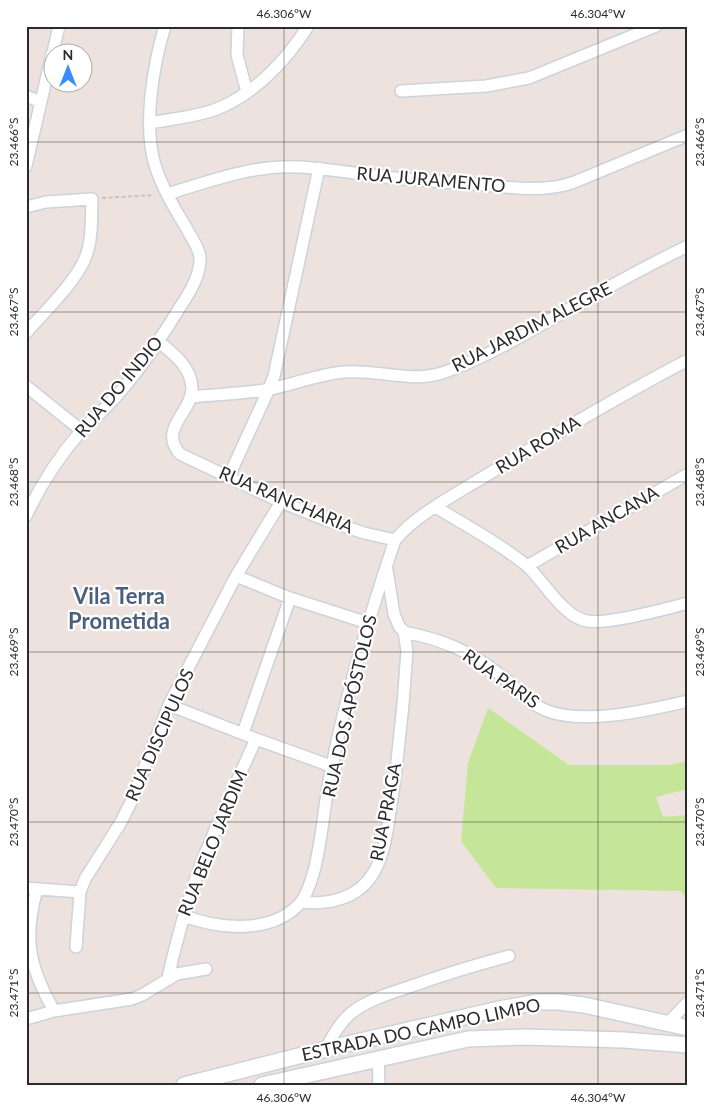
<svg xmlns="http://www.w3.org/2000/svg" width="714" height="1111" font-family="Lato,sans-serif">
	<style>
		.green { fill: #c5e598 }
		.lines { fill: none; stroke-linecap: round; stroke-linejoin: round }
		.street-casing { stroke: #cbd3dd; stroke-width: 14 }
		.secondary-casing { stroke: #cbd3dd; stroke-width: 18 }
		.path { stroke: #c4c4c4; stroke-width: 2; stroke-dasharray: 4 2.5; stroke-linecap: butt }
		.street { stroke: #fff; stroke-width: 11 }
		.secondary { stroke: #fff; stroke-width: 15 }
		.ticks { fill: none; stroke: #2b2b2b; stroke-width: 1; stroke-opacity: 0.45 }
		.labels { text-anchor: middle; stroke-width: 4.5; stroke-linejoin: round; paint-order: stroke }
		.street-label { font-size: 18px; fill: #2b2b2b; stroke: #fff }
		.district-label { font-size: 22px; font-weight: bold; fill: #4a5f7d; stroke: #fff }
		.neatline { fill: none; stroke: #2b2b2b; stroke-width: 2 }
		.ticks-label { font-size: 12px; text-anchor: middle; fill: #2b2b2b }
	</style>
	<rect width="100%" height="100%" fill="#ede2dd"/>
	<path class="green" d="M488,708L569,765H669L688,761V789L656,797L663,817L688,815V901L681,891L496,888L461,841L468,763Z"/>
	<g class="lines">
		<g class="street-casing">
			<path id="street" d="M238,26L237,55L247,92
				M53,52L59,26
				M401,91L486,86L529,78L656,26
				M26,96L41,102
				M150,123C171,119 194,117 214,110C253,96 287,60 308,26
				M26,166L52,54
				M167,194C210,181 255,164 300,167C332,169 363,175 395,178C421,181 448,182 474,184C508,187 540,193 572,183L688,135
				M26,207L46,202L92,199C91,216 93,235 87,253C80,278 44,312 26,333
				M159,342C174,354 192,368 192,389C192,412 158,429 180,454L281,502L326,520L364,533L395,540
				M26,386L82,431
				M191,397C217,394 244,394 270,389C295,384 319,374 344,372C377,369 410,383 442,373C478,361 512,342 544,323C592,297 639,269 688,246
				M229,476L269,389L274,376L319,168
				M436,507C466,526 499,543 526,565C544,581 563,617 587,621C607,625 665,609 688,603
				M26,516C40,486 60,455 82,430C92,420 103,411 112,401C137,374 158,343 177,312C185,299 196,284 199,268C200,265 200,260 200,257C199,247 191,238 187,229C175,209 162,188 155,165C143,126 153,65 165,26
				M527,566L688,474
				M236,576L290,598L368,623
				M404,632C444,640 470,651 503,677C517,688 528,703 545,710C583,726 649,710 688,701
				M169,705L256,739L331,766
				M243,733L290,598
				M26,888L80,892
				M37,889C23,939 29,966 54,1011
				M301,902C328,905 359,899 374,872C386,851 388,823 392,799C399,750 404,701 407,651L404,632L399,626L394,614L387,570
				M184,916C219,929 273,935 301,902C308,893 311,881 314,871C323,836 324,801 332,766C347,689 370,614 395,540C417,513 465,489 495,470C559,432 622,394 688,360
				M76,947L80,892L85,879L121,822L130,804L169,705L236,576L281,502
				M168,978C177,938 188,898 203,859C219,819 238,779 256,739
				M26,1019L54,1011L132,999L142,995L177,974L206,969
				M668,1023L688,1002
				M326,1049C332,1036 339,1024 350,1014C367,1000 388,994 409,987C442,975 475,965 509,956
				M378,1058L379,1085"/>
		</g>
		<g class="secondary-casing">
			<path id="secondary" d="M184,1085L326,1049L499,1009L538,1002H559L584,1005L688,1028
				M262,1085L468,1039L525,1037L624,1040L688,1045"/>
		</g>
		<path class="path" d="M102,198L154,195"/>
		<use href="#street" class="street"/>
		<use href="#secondary" class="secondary"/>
	</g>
	<path class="ticks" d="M284,26V1085M598,26V1085M26,142H688M26,312H688M26,482H688M26,652H688M26,822H688M26,993H688"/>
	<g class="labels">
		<g class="street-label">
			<text transform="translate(431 180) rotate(5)" y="6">RUA JURAMENTO</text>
			<text transform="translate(532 327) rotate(-27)" y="6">RUA JARDIM ALEGRE</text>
			<text transform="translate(119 387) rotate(-50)" y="6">RUA DO INDIO</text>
			<text transform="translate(538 445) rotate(-31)" y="6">RUA ROMA</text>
			<text transform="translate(286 500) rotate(23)" y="6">RUA RANCHARIA</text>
			<text transform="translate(607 520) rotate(-30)" y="6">RUA ANCANA</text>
			<text transform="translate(501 679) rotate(35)" y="6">RUA PARIS</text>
			<text transform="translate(350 706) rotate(-77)" y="6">RUA DOS APÓSTOLOS</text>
			<text transform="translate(160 735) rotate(-66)" y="6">RUA DISCIPULOS</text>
			<text transform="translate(386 812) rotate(-79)" y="6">RUA PRAGA</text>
			<text transform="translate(213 843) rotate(-68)" y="6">RUA BELO JARDIM</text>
			<text transform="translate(421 1030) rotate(-12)" y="6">ESTRADA DO CAMPO LIMPO</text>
		</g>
		<g class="district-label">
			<text x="119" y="604">Vila Terra<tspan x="119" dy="25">Prometida</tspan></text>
		</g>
	</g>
	<rect width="714" height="1111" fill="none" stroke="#ffffff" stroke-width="55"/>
	<g transform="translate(68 68)"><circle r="24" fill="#ffffff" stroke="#aaaaaa"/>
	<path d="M0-4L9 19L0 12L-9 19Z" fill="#388dfe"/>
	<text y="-8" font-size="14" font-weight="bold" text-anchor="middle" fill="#2b2b2b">N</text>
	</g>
	<rect x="28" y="28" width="658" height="1056" class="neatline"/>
	<g class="ticks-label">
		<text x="284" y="18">46.306°W</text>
		<text x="598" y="18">46.304°W</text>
		<text transform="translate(14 142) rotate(-90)" y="4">23.466°S</text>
		<text transform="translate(700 142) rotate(-90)" y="4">23.466°S</text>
		<text transform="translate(14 312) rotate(-90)" y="4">23.467°S</text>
		<text transform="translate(700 312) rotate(-90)" y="4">23.467°S</text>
		<text transform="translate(14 482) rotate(-90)" y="4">23.468°S</text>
		<text transform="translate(700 482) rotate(-90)" y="4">23.468°S</text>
		<text transform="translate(14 652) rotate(-90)" y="4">23.469°S</text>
		<text transform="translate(700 652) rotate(-90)" y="4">23.469°S</text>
		<text transform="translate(14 822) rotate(-90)" y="4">23.470°S</text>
		<text transform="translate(700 822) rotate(-90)" y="4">23.470°S</text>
		<text transform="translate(14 993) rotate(-90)" y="4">23.471°S</text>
		<text transform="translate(700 993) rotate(-90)" y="4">23.471°S</text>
		<text x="284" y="1102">46.306°W</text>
		<text x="598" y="1102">46.304°W</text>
	</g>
</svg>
